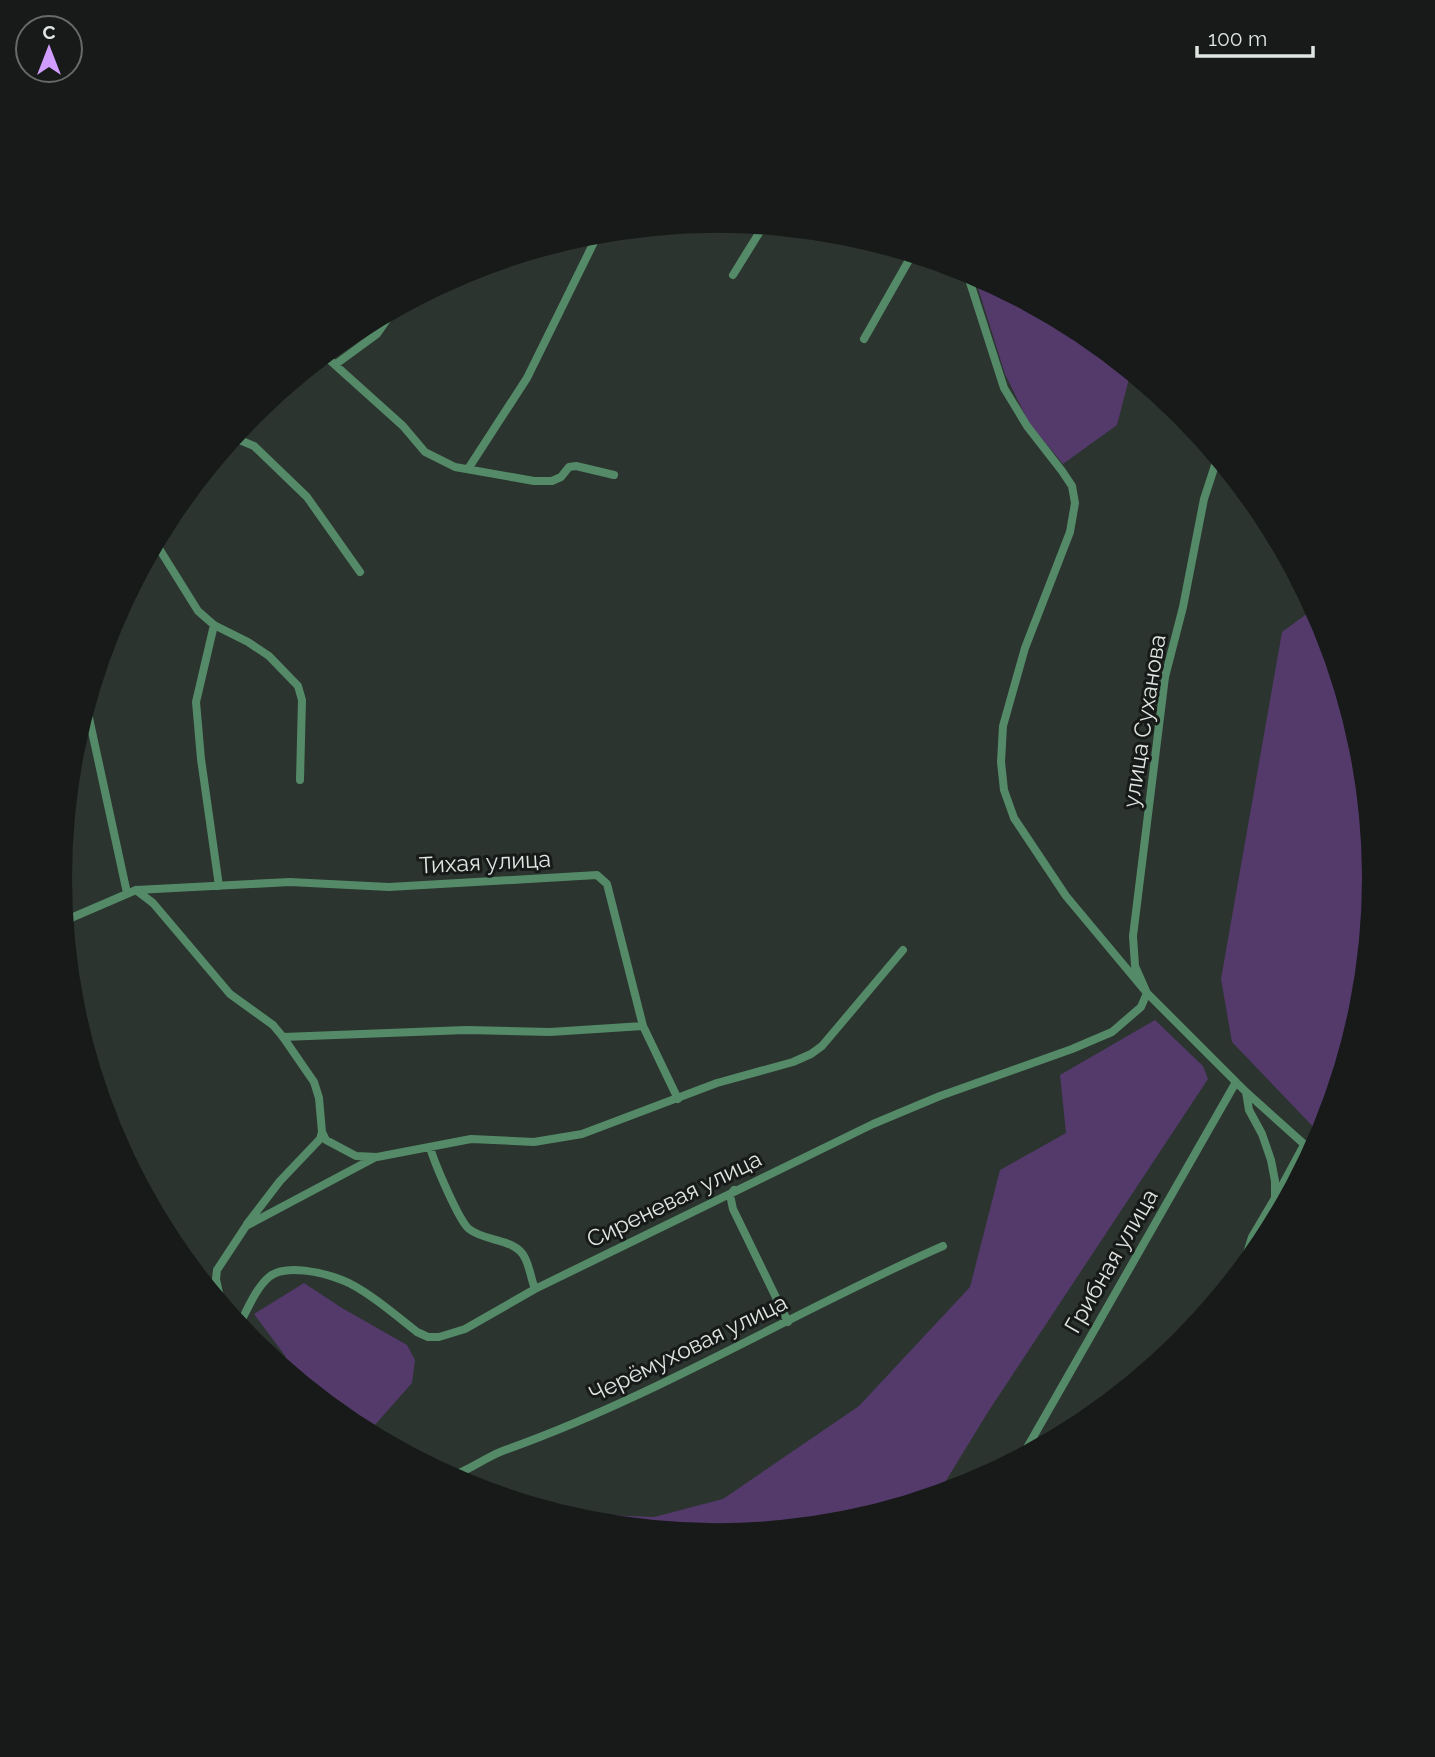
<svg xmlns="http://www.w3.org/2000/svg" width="1435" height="1757" font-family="Raleway,sans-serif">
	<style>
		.green { fill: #533a6b }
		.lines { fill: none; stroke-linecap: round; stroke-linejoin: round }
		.minor { stroke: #548a68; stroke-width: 8 }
		.labels { text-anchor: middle; stroke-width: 6; stroke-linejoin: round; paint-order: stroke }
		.street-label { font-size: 23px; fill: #dfe5e1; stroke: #171a18 }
	</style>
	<rect width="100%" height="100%" fill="#2b342e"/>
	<path class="green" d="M973,272L1083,332L1131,371L1117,425L1063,464L1029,423L1005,374Z
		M1315,608L1326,627L1363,751L1375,879L1363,1007L1322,1136L1232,1042L1221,979L1282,632Z
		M1155,1020L1203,1066L1208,1079L988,1412L936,1497L845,1524L717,1536L589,1524L555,1513L654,1517L723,1499L859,1406L970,1287L1000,1170L1066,1133L1060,1075Z
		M304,1283L342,1308L407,1345L415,1360L412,1383L373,1427L371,1436L352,1425L276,1363L286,1357L254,1314Z"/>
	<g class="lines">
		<path class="minor" d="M966,270L1004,388L1027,426L1062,471L1072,486L1075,503L1070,532L1025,648L1003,726L1001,762L1004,790L1014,818L1066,896L1147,993L1246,1092L1314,1153
			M733,275L764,225
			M864,339L913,253
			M324,355L403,426L425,452L455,467L534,481H552L561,477L569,467L576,466L614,475
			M336,364L377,334L395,308
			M234,436L237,439L254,446L307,497L360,572
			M468,469L527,378L599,232
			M155,542L198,611L214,625L248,642L269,656L298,686L302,700L300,780
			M214,625L196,702L201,759L219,886
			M86,704L127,893
			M136,890L153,903L230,994L273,1025L283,1037L314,1082L319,1098L322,1132L326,1140L356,1156L377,1157L471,1139L534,1142L582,1134L717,1083L793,1062L811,1054L822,1046L903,950
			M64,921L136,890L290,882L389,887L597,875L607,884L643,1026L678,1099
			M283,1037L466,1030L550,1032L643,1026
			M430,1147C434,1162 459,1221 469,1229C485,1242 516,1238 525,1258C530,1268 531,1279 535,1289
			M734,1190L730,1195L733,1209L788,1322
			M1277,1195L1304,1145
			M247,1224L280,1181L320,1139L322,1132
			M1241,1273L1252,1237L1275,1198V1181L1271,1160L1262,1134L1249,1110L1246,1092
			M222,1307L216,1279L217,1270L246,1226L374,1158
			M238,1327C247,1311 255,1289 269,1277C285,1263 324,1273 342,1280C364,1288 398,1317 417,1332L428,1337H439L465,1329L535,1289L873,1124L940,1096L1072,1049L1112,1032L1141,1007L1147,993L1135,966L1133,936L1165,677L1183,607L1204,499L1218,456
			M1020,1460L1236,1082
			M448,1477C468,1472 485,1457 505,1450C657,1396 795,1311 943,1246"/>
	</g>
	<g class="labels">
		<g class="street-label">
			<text transform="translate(1144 721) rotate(-81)" y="8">улица Суханова</text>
			<text transform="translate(485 862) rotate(-3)" y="8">Тихая улица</text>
			<text transform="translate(674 1199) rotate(-26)" y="8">Сиреневая улица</text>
			<text transform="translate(1111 1261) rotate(-60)" y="8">Грибная улица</text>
			<text transform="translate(688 1348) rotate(-26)" y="8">Черёмуховая улица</text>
		</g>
	</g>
	<path d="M0 0H1435V1757H0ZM72 878a645 645 0 1 1 1290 0a645 645 0 1 1-1290 0Z" fill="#171a18" fill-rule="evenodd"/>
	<g transform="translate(49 49)"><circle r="33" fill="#171a18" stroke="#676b68" stroke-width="2"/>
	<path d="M0-5L12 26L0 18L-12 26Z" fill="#d09dff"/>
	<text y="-10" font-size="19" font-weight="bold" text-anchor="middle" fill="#dfe5e1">С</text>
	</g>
	<path d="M1197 46v10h116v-10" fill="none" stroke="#dfe5e1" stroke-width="3.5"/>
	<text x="1208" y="46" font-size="21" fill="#dfe5e1" stroke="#171a18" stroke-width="5" paint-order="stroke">100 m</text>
</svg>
